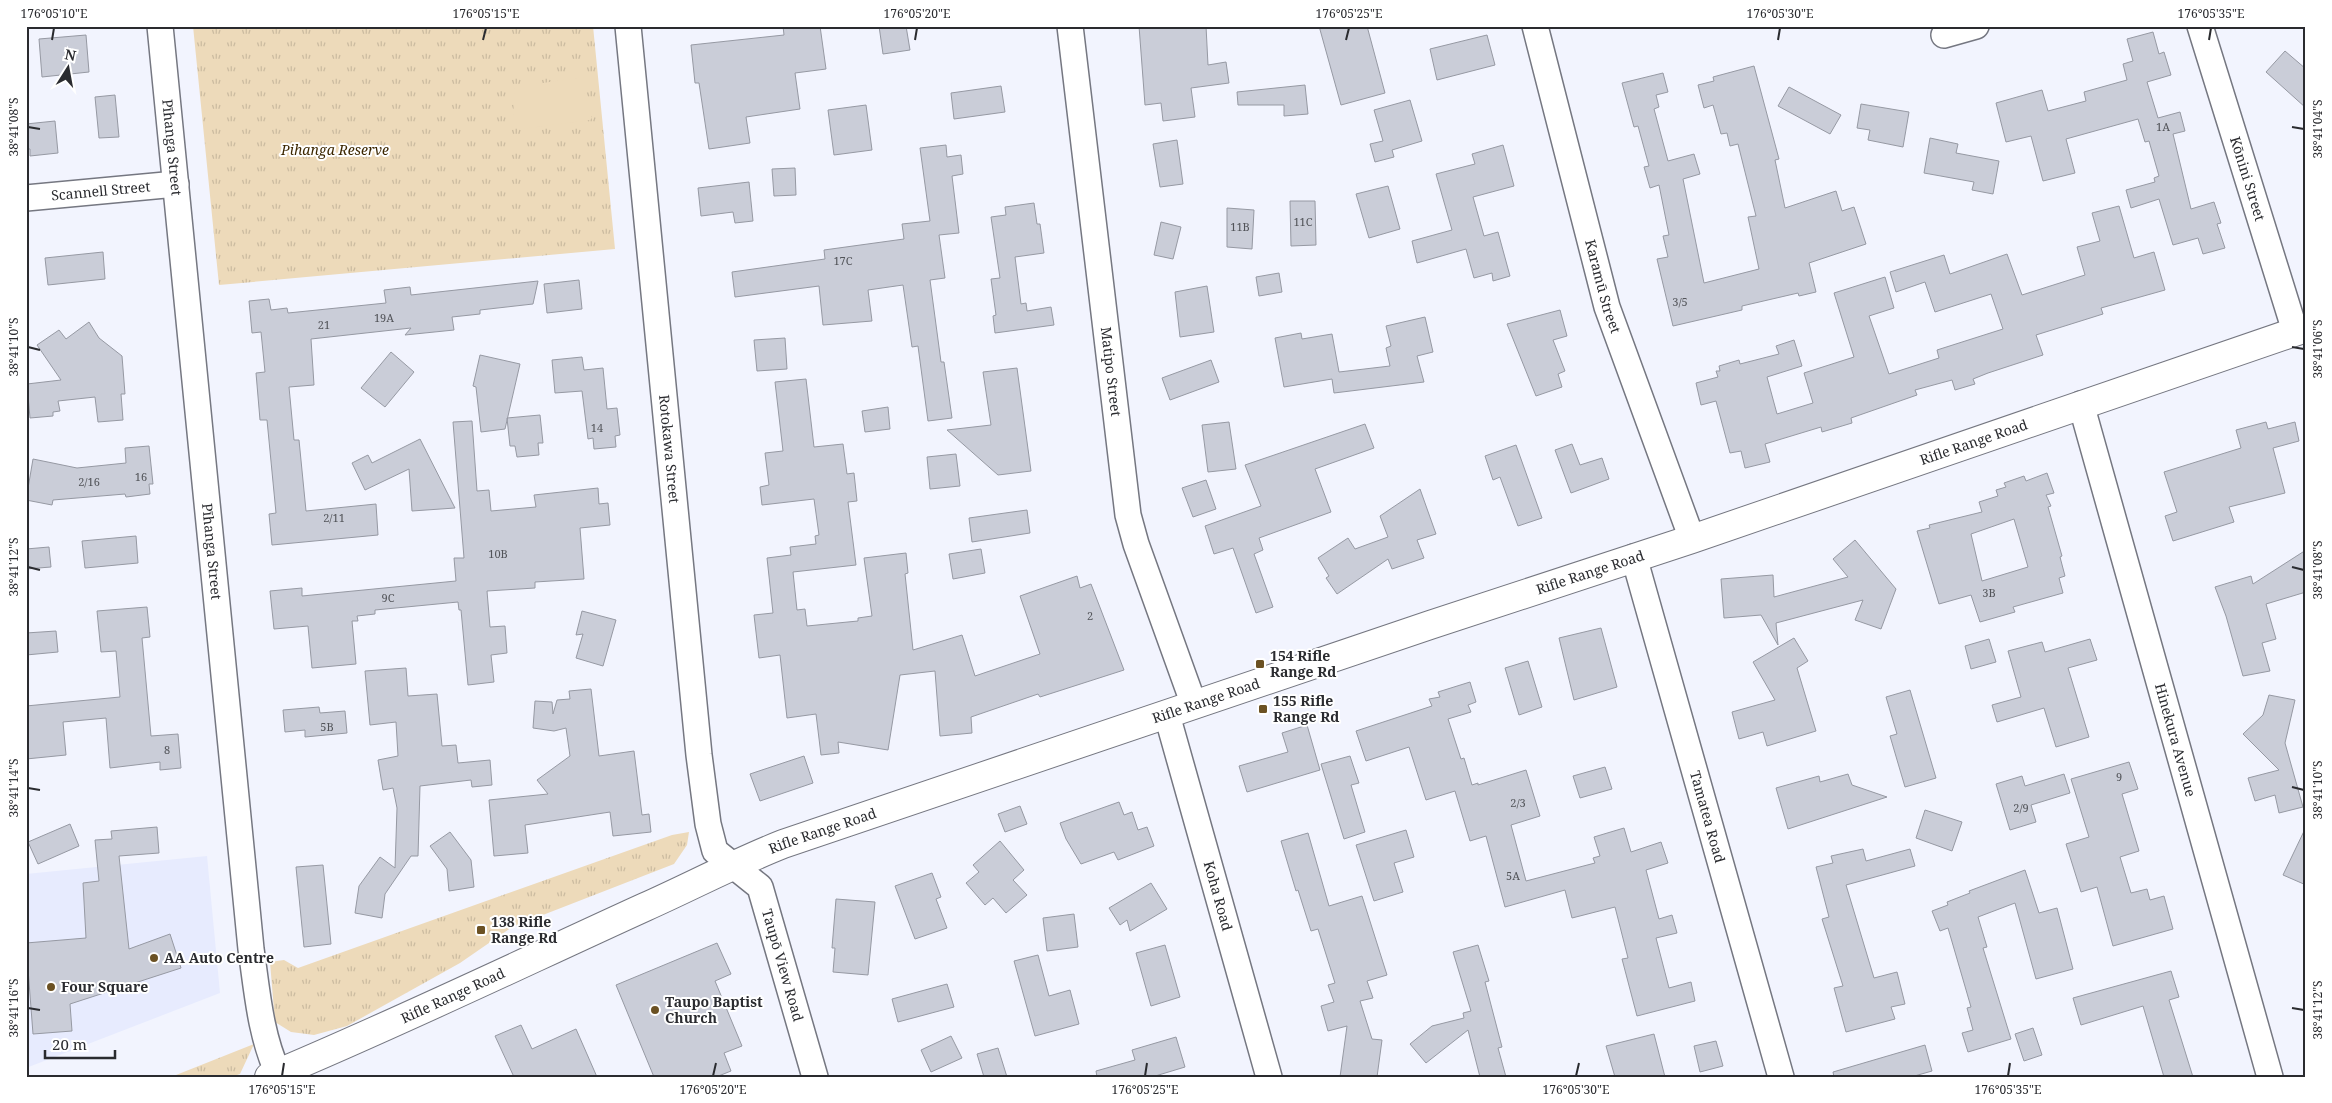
<svg xmlns="http://www.w3.org/2000/svg" width="2332" height="1103" font-family="'Noto Serif',serif">
	<style>
		.built { fill: #e7ebfe }
		.grass { fill: url(#grass-tufts) }
		.pitch { fill: #eddaba }
		.building { fill: #cacdd8; stroke: #9699a3; fill-rule: evenodd }
		.lines { fill: none; stroke-linecap: round; stroke-linejoin: round }
		.minor-casing { stroke: #757781; stroke-width: 28 }
		.tertiary-casing { stroke: #757781; stroke-width: 30 }
		.minor { stroke: #fff; stroke-width: 25 }
		.tertiary { stroke: #fff; stroke-width: 28 }
		.ticks { fill: none; stroke: #2a2b2f; stroke-width: 2 }
		.poi-dot { fill: #6b5123; stroke: #fff; stroke-width: 2 }
		.labels { text-anchor: middle; stroke-width: 4; stroke-linejoin: round; paint-order: stroke }
		.number-label { font-size: 11px; fill: #525459 }
		.street-label { font-size: 14px; fill: #2a2b2f; stroke: #fff }
		.park-label { font-size: 14px; font-style: italic; fill: #3c2700; stroke: #fff }
		.poi-label { font-size: 14px; font-weight: bold; fill: #2a2b2f; stroke: #fff; text-anchor: start }
		.neatline { fill: none; stroke: #2a2b2f; stroke-width: 2 }
		.ticks-label { font-size: 12px; text-anchor: middle; fill: #2a2b2f }
	</style>
	<defs>
		<pattern id="grass-tufts" width="24" height="20" patternUnits="userSpaceOnUse" patternTransform="scale(1.25)"><rect width="24" height="20" fill="#eddaba"/><path d="M3 7l-1-3M5 7V3M7 7l1-3M15 17l-1-3M17 17v-4M19 17l1-3" fill="none" stroke="#cbbba0"/></pattern>
	</defs>
	<rect width="100%" height="100%" fill="#f2f4fe"/>
	<path class="built" d="M207,856L220,993L26,1068V874Z"/>
	<path class="grass" d="M193,26H593L615,249L219,285Z
		M689,832L687,845L674,864L512,927L460,963L347,1026L314,1035L291,1032L275,1022L270,962L284,960L298,968L672,835Z
		M254,1044L240,1074L231,1077H171Z"/>
	<path class="pitch" d="M584,77V93L592,118L590,120L522,129L513,116L515,87Z"/>
	<path class="building" d="M783,26H820L826,69L795,73L800,109L746,117L750,143L709,149L699,83H695L691,45L784,35Z
		M879,26H906L910,50L883,54Z
		M1139,26H1206L1208,65L1226,62L1229,83L1191,88L1195,117L1163,121L1161,103L1145,105Z
		M1319,26H1367L1385,93L1341,105Z
		M2153,32L2159,54L2164,52L2171,75L2147,82L2158,118L2180,112L2185,131L2173,134L2191,209L2214,202L2221,223L2217,224L2225,248L2203,254L2198,238L2173,245L2159,199L2131,208L2126,190L2155,182L2154,178L2159,176L2149,141L2145,142L2138,119L2066,139L2075,173L2043,181L2031,136L2006,142L1996,103L2042,90L2048,111L2086,101L2084,92L2127,80L2123,64L2133,61L2127,39Z
		M86,35L89,72L42,77L39,39Z
		M1487,35L1495,65L1437,80L1430,49Z
		M2285,51L2306,69V108L2266,72Z
		M1754,66L1779,159L1775,160L1785,208L1836,191L1842,211L1854,207L1866,244L1809,263L1816,292L1799,296L1798,293L1742,306V310L1673,326L1657,259L1668,257L1663,236L1669,235L1659,185L1650,188L1644,167L1649,166L1638,126L1634,127L1622,83L1663,73L1668,92L1656,95L1659,107L1654,109L1668,161L1694,154L1700,174L1683,179L1704,283L1759,269L1748,217L1756,216L1738,144L1730,146L1727,133L1721,134L1713,105L1704,108L1698,85L1714,81L1713,77Z
		M1305,85L1308,114L1284,116V105H1238L1237,92Z
		M1001,86L1005,112L954,119L951,93Z
		M1789,87L1841,115L1830,134L1778,106Z
		M115,95L119,137L99,138L95,97Z
		M1410,100L1422,141L1392,150L1394,157L1375,162L1370,144L1383,141L1374,110Z
		M1861,104L1909,112L1903,147L1868,140L1870,130L1857,128Z
		M866,105L872,150L834,155L828,110Z
		M55,121L58,153L30,156V149H26V124Z
		M1930,138L1958,144L1956,153L1999,161L1993,194L1972,190L1974,182L1924,173Z
		M1177,140L1183,184L1160,187L1153,144Z
		M946,145L947,157L961,155L963,174L952,176L959,233L939,235L945,278L930,280L941,362H944L952,418L928,421L918,346L912,347L903,285L868,290L872,321L823,325L819,286L735,297L732,272L825,259L824,250L904,239L902,224L930,221L920,148Z
		M1503,145L1514,186L1473,197L1484,236L1498,232L1510,276L1493,281L1492,273L1474,278L1466,249L1417,263L1412,241L1452,230L1436,174L1475,164L1472,154Z
		M795,168L796,195L774,196L772,169Z
		M749,182L753,221L735,223L733,212L701,216L698,188Z
		M1388,186L1400,229L1369,238L1356,194Z
		M1290,201H1315L1316,245L1291,246Z
		M1034,203L1037,224H1040L1044,253L1015,257L1021,304L1026,303L1027,311L1051,307L1054,325L995,333L993,316L996,315L991,279L1000,278L991,217L1006,215L1005,207Z
		M2119,206L2134,258L2154,252L2165,290L2101,308L2103,314L2036,335L2043,355L1988,373L1973,379L1975,384L1955,390L1952,380L1915,390L1917,395L1851,418L1852,423L1822,432L1821,427L1765,444L1770,462L1745,468L1741,451L1730,453L1716,401L1701,405L1696,383L1718,377L1716,371H1720L1719,366L1739,360L1740,364L1779,354L1776,346L1794,340L1802,366L1767,377L1777,414L1813,403L1804,373L1854,357L1834,293L1885,277L1894,308L1869,316L1889,374L1939,358L1937,350L2003,329L1991,294L1935,312L1925,282L1896,292L1890,272L1944,255L1950,274L2007,254L2022,295L2085,275L2077,247L2100,241L2092,213Z
		M1227,208L1254,210L1252,249L1227,247Z
		M1161,222L1181,227L1173,259L1154,255Z
		M103,252L105,279L48,285L45,258Z
		M1279,273L1282,292L1259,296L1256,277Z
		M579,280L582,309L547,313L544,284Z
		M538,281L533,304L480,310V314L452,317L454,330L405,335L411,328L311,339L314,385L289,387L294,440H299L306,511L376,504L378,535L272,545L269,514L276,513L267,420H260L256,373L265,372L261,332L252,333L249,301L269,299L271,310L287,308L288,313L386,303L384,290L410,287L411,295Z
		M1207,286L1214,332L1180,337L1175,292Z
		M1560,310L1567,336L1553,340L1565,371L1558,374L1562,387L1536,396L1507,324Z
		M1425,317L1433,352L1417,356L1424,382L1334,393L1332,379L1284,387L1275,338L1301,333L1302,339L1332,334L1339,372L1390,366L1386,348L1391,346L1386,326Z
		M89,322L99,338L122,356L125,394H121L123,420L98,422L95,397L58,401L60,411L53,412V416L30,418L27,384L61,380L37,345L59,330L66,339Z
		M785,338L787,369L757,371L754,340Z
		M391,352L414,372L385,407L361,388Z
		M480,355L520,364L505,429L481,432L476,387L473,386Z
		M582,357L584,370L603,368L607,409L617,408L620,435L615,436L616,447L594,449L593,438L588,439L582,391L555,393L552,360Z
		M1211,360L1219,382L1170,400L1162,378Z
		M1017,368L1031,471L998,475L947,430L991,425L983,372Z
		M806,379L814,447L843,444L847,474L854,473L857,501L848,502L856,565L793,572L797,610L805,609L807,626L858,621V618L872,616L864,558L906,553L908,573L905,574L913,650L962,635L975,676L1040,654L1020,596L1077,576L1080,588L1091,584L1124,670L1040,697L1038,694L971,717L972,733L940,736L935,671L900,675L888,750L838,742L839,753L821,755L816,714L787,718L780,655L759,658L754,615L773,613L767,558L791,555L790,547L816,544L815,536L819,535L814,499L762,505L760,487L769,485L765,453L783,451L775,382Z
		M888,407L890,429L865,432L862,411Z
		M540,415L543,443H538L539,455L517,457L515,446H510L507,418Z
		M472,421L477,491L489,490L491,511L536,507L534,495L598,488L599,504L608,503L610,525L580,528L584,579L535,582V588L487,591L490,627L505,626L507,653L491,655L494,682L468,685L461,610H459L458,602L375,610V614L357,616L358,621H352L356,664L312,668L308,626L274,629L270,591L302,588V596L456,581L454,558H464L453,422Z
		M1229,422L1236,469L1208,472L1202,425Z
		M2266,422L2268,429L2295,422L2299,441L2273,448L2285,493L2229,507L2234,522L2173,541L2165,516L2177,512L2164,472L2241,448L2236,430Z
		M1365,424L1374,448L1315,469L1331,512L1259,538L1263,550L1254,554L1273,607L1256,613L1233,548L1214,554L1205,526L1261,506L1245,465Z
		M420,439L455,508L412,511L409,469L365,490L352,463L368,455L372,463Z
		M1572,444L1580,465L1602,458L1609,479L1571,493L1555,450Z
		M1516,445L1542,518L1518,526L1500,477L1493,480L1485,456Z
		M149,446L153,484H149L150,494L126,497L125,494L53,500L52,505L26,500L33,459L77,468L126,463L125,448Z
		M956,454L960,486L930,489L927,457Z
		M2047,473L2054,493L2046,495L2051,506L2048,507L2062,556L2060,557L2065,576L2059,578L2063,593L2013,607L2015,612L1980,622L1971,595L1939,604L1917,531L1930,528L1929,525L1982,512L1979,502L1998,496L1996,490L2006,487L2004,483L2024,476L2026,481ZM2014,519L2028,567L1982,581L1971,534Z
		M1206,480L1216,509L1193,517L1182,488Z
		M1420,489L1436,534L1417,540L1424,558L1392,569L1388,559L1337,594L1326,578L1329,576L1318,558L1348,538L1355,549L1388,537L1380,516Z
		M1027,510L1030,533L972,542L969,518Z
		M136,536L138,563L85,568L82,541Z
		M1855,540L1896,589L1881,629L1855,620L1863,600L1776,623L1778,645L1761,615L1724,618L1721,579L1773,575L1774,597L1848,577L1833,559Z
		M49,547L51,567L26,569V549Z
		M981,549L985,573L953,579L949,554Z
		M2306,550V592L2266,604L2276,639L2262,643L2270,671L2243,676L2226,616L2215,587L2251,576L2253,584Z
		M147,607L150,637L142,638L151,736L178,734L181,768L160,770V762L110,768L106,718L63,722L66,755L26,759V706L120,697L116,651L101,652L97,611Z
		M582,611L616,620L603,666L576,658L583,634L576,635Z
		M1601,628L1617,687L1574,700L1559,638Z
		M56,631L58,652L26,655V633Z
		M1794,638L1808,661L1797,668L1816,731L1767,746L1763,732L1739,739L1732,712L1775,700L1753,662Z
		M1989,639L1996,662L1971,669L1965,646Z
		M2090,639L2097,660L2068,668L2089,737L2056,747L2044,708L1997,722L1992,705L2021,697L2008,651L2042,642L2045,652Z
		M1528,661L1542,707L1519,715L1505,668Z
		M406,668L408,696L437,694L442,746L456,745L458,763L490,760L492,785L472,787L471,780L420,786L418,856H411L385,894L382,918L355,913L359,886L380,857L395,868L397,808L393,788L383,790L378,760L398,756L396,722L370,725L365,671Z
		M1470,682L1476,702L1468,705L1471,712L1448,719L1461,759L1464,758L1472,785L1478,783V785L1526,770L1540,816L1511,825L1526,881L1595,863L1593,858L1600,856L1594,837L1624,828L1631,852L1661,842L1668,863L1646,870L1659,919L1672,915L1677,933L1656,938L1669,988L1691,982L1695,1001L1637,1016L1622,959L1628,958L1615,907L1572,918L1565,890L1505,907L1486,836L1470,841L1455,791L1426,800L1409,747L1366,761L1356,731L1432,706L1429,699L1440,697L1438,692Z
		M591,689L599,756L634,751L642,815L649,814L651,832L613,836L610,812L525,825L528,853L494,856L489,800L548,794L537,780L570,756L566,728L554,731L533,728L535,701L552,702L553,714L557,700L570,699L569,691Z
		M1910,690L1936,778L1905,787L1890,736L1897,734L1886,697Z
		M2269,695L2295,700L2285,743L2303,807L2279,813L2275,795L2255,801L2248,778L2279,770L2243,734L2263,715Z
		M319,707L320,713L345,711L347,733L305,737V730L285,732L283,710Z
		M1307,725L1320,770L1247,792L1239,766L1288,752L1282,733Z
		M804,756L813,783L760,801L750,774Z
		M1350,756L1359,783L1351,785L1365,832L1344,839L1321,764Z
		M2129,762L2138,789L2122,794L2139,851L2120,857L2131,893L2147,889L2150,900L2164,896L2173,929L2113,946L2097,887L2081,892L2066,844L2089,837L2071,779Z
		M1605,767L1612,789L1580,798L1573,776Z
		M1848,774L1852,785L1887,797L1788,829L1776,788L1819,776L1820,782Z
		M2064,774L2070,793L2031,805L2036,822L2010,830L1996,784L2022,776L2025,786Z
		M1119,802L1124,815L1132,812L1138,830L1147,827L1154,846L1118,860L1114,852L1081,864L1066,839L1060,823Z
		M1020,806L1027,824L1005,832L998,814Z
		M1925,810L1962,822L1952,851L1916,838Z
		M70,824L79,846L38,864L28,842Z
		M157,827L159,853L119,856L129,949L170,934L181,968L70,1004L72,1031L33,1034L26,943L86,938L83,883L99,881L95,840L112,839L111,831Z
		M2306,827V885L2283,875Z
		M1406,830L1414,857L1394,863L1403,892L1374,901L1356,845Z
		M450,832L471,860L474,887L449,891L447,869L430,846Z
		M1308,833L1329,906L1362,896L1387,975L1367,981L1373,998L1360,1001L1372,1039L1382,1040L1377,1077H1340L1347,1026L1328,1031L1321,1006L1334,1002L1328,985L1335,983L1318,929L1311,931L1298,890L1296,891L1281,841Z
		M1000,841L1024,870L1013,880L1027,895L1006,913L993,898L985,905L966,883L979,872L973,865Z
		M1863,849L1866,861L1910,849L1915,866L1846,885L1874,978L1897,972L1905,1004L1891,1007L1895,1019L1846,1032L1834,988L1843,986L1822,919L1829,917L1816,867L1833,863L1831,856Z
		M323,865L331,944L304,947L296,867Z
		M2025,870L2039,913L2057,908L2073,969L2036,979L2015,903L1978,917L1987,947L1983,948L2011,1039L1968,1052L1962,1033L1973,1030L1967,1008L1971,1007L1948,928L1940,931L1932,911L1948,905L1947,902L1970,893L1969,891Z
		M932,873L941,897L936,899L947,928L915,939L895,886Z
		M1151,883L1167,909L1130,931L1127,920L1120,925L1109,908Z
		M836,899L875,902L868,975L833,972L835,948H832Z
		M1074,914L1078,947L1047,951L1043,918Z
		M717,943L731,974L715,981L742,1046L724,1053L731,1071L716,1077H654L616,985Z
		M1165,945L1180,997L1151,1006L1136,953Z
		M1478,945L1489,981L1485,982L1502,1047L1498,1048L1506,1077H1480L1468,1030L1426,1063L1410,1044L1432,1026L1464,1018L1463,1013L1471,1011L1453,952Z
		M1038,955L1049,996L1070,990L1079,1024L1035,1036L1014,961Z
		M2171,971L2179,997L2169,1000L2193,1077H2164L2143,1006L2081,1025L2073,998Z
		M947,984L954,1007L898,1022L892,999Z
		M521,1025L532,1049L576,1029L597,1077H514L495,1036Z
		M2033,1028L2042,1055L2024,1061L2015,1034Z
		M1654,1034L1665,1077H1615L1606,1046Z
		M951,1036L962,1058L931,1072L921,1050Z
		M1176,1037L1185,1067L1152,1077H1097L1096,1071L1135,1060L1132,1050Z
		M1716,1041L1723,1066L1700,1072L1694,1046Z
		M1925,1045L1932,1071L1911,1077H1834L1833,1072Z
		M998,1048L1007,1077H984L977,1054Z"/>
	<g class="lines">
		<g class="minor-casing">
			<g id="minor">
				<path id="s1" d="M160,26L251,949C257,990 260,1034 278,1073"/>
				<path id="s2" d="M628,26L699,755L708,824L715,851L760,887L815,1077"/>
				<path id="s3" d="M1070,26L1128,515L1136,544L1194,705"/>
				<path id="s4" d="M1535,26L1607,307L1692,539"/>
				<path id="s5" d="M2200,26L2295,331"/>
				<path d="M1944,35L1976,26"/>
				<path id="s6" d="M26,198L176,184"/>
				<path id="s7" d="M2081,404L2270,1077"/>
				<path id="s8" d="M1634,557L1781,1077"/>
				<path id="s9" d="M1167,715L1269,1077"/>
			</g>
		</g>
		<g class="tertiary-casing">
			<g id="tertiary">
				<path id="s10" d="M269,1077C396,1024 520,964 645,907C692,886 735,863 783,844L1430,625L1692,539L2306,328"/>
			</g>
		</g>
		<use href="#minor" class="minor"/>
		<use href="#tertiary" class="tertiary"/>
	</g>
	<path class="ticks" d="M52,40L54,28M483,40L486,28M915,40L917,28M1346,40L1349,28M1778,40L1780,28M2209,40L2211,28M28,127L40,129M2292,127L2304,129M28,347L40,350M2292,347L2304,349M28,567L40,570M2292,567L2304,570M2292,787L2304,790M28,788L40,790M28,1008L40,1010M2292,1008L2304,1010M282,1076L284,1063M713,1076L716,1063M1145,1076L1147,1063M1576,1076L1579,1063M2008,1076L2010,1063"/>
	<g class="poi-dot">
		<rect x="1255" y="659" width="10" height="10" rx="2.5"/>
		<rect x="1258" y="704" width="10" height="10" rx="2.5"/>
		<rect x="476" y="925" width="10" height="10" rx="2.5"/>
		<circle cx="154" cy="958" r="5"/>
		<circle cx="51" cy="987" r="5"/>
		<circle cx="655" cy="1010" r="5"/>
	</g>
	<g class="labels">
		<g class="number-label">
			<text x="2163" y="131">1A</text>
			<text x="1303" y="226">11C</text>
			<text x="1240" y="231">11B</text>
			<text x="843" y="265">17C</text>
			<text x="1680" y="306">3/5</text>
			<text x="384" y="322">19A</text>
			<text x="324" y="329">21</text>
			<text x="597" y="432">14</text>
			<text x="141" y="481">16</text>
			<text x="89" y="486">2/16</text>
			<text x="334" y="522">2/11</text>
			<text x="498" y="558">10B</text>
			<text x="1989" y="597">3B</text>
			<text x="388" y="602">9C</text>
			<text x="1090" y="620">2</text>
			<text x="327" y="731">5B</text>
			<text x="167" y="754">8</text>
			<text x="2119" y="781">9</text>
			<text x="1518" y="807">2/3</text>
			<text x="2021" y="812">2/9</text>
			<text x="1513" y="880">5A</text>
		</g>
		<g class="street-label">
			<text dy="5" stroke="none"><textPath href="#s1" startOffset="122">Pīhanga Street</textPath></text>
			<text dy="5" stroke="none"><textPath href="#s5" startOffset="160">Kōnini Street</textPath></text>
			<text dy="5" stroke="none"><textPath href="#s6" startOffset="75">Scannell Street</textPath></text>
			<text dy="5" stroke="none"><textPath href="#s4" startOffset="269">Karamū Street</textPath></text>
			<text dy="5" stroke="none"><textPath href="#s3" startOffset="348">Matipo Street</textPath></text>
			<text dy="5" stroke="none"><textPath href="#s10" startOffset="1821">Rifle Range Road</textPath></text>
			<text dy="5" stroke="none"><textPath href="#s2" startOffset="425">Rotokawa Street</textPath></text>
			<text dy="5" stroke="none"><textPath href="#s1" startOffset="528">Pīhanga Street</textPath></text>
			<text dy="5" stroke="none"><textPath href="#s10" startOffset="1416">Rifle Range Road</textPath></text>
			<text dy="5" stroke="none"><textPath href="#s10" startOffset="1011">Rifle Range Road</textPath></text>
			<text dy="5" stroke="none"><textPath href="#s7" startOffset="349">Hinekura Avenue</textPath></text>
			<text dy="5" stroke="none"><textPath href="#s8" startOffset="270">Tamatea Road</textPath></text>
			<text dy="5" stroke="none"><textPath href="#s10" startOffset="606">Rifle Range Road</textPath></text>
			<text dy="5" stroke="none"><textPath href="#s9" startOffset="188">Koha Road</textPath></text>
			<text dy="5" stroke="none"><textPath href="#s2" startOffset="969">Taupō View Road</textPath></text>
			<text dy="5" stroke="none"><textPath href="#s10" startOffset="201">Rifle Range Road</textPath></text>
		</g>
		<g class="park-label">
			<text x="335" y="155">Pihanga Reserve</text>
		</g>
		<g class="poi-label">
			<text x="1270" y="661">154 Rifle<tspan x="1270" dy="16">Range Rd</tspan></text>
			<text x="1273" y="706">155 Rifle<tspan x="1273" dy="16">Range Rd</tspan></text>
			<text x="491" y="927">138 Rifle<tspan x="491" dy="16">Range Rd</tspan></text>
			<text x="164" y="963">AA Auto Centre</text>
			<text x="61" y="992">Four Square</text>
			<text x="665" y="1007">Taupo Baptist<tspan x="665" dy="16">Church</tspan></text>
		</g>
	</g>
	<rect width="2332" height="1103" fill="none" stroke="#ffffff" stroke-width="55"/>
	<g transform="translate(68 68) rotate(11)" stroke="#ffffff" stroke-width="4" paint-order="stroke">
	<path d="M0-4L9 19L0 12L-9 19Z" fill="#2a2b2f"/>
	<text y="-8" font-size="14" font-weight="bold" text-anchor="middle" fill="#2a2b2f">N</text>
	</g>
	<path d="M45 1050v8h70v-8" fill="none" stroke="#2a2b2f" stroke-width="2.5"/>
	<text x="52" y="1050" font-size="15" fill="#2a2b2f" stroke="#ffffff" stroke-width="4" paint-order="stroke">20 m</text>
	<rect x="28" y="28" width="2276" height="1048" class="neatline"/>
	<g class="ticks-label">
		<text x="54" y="18">176°05'10"E</text>
		<text x="486" y="18">176°05'15"E</text>
		<text x="917" y="18">176°05'20"E</text>
		<text x="1349" y="18">176°05'25"E</text>
		<text x="1780" y="18">176°05'30"E</text>
		<text x="2211" y="18">176°05'35"E</text>
		<text transform="translate(14 127) rotate(-90)" y="4">38°41'08"S</text>
		<text transform="translate(2318 129) rotate(-90)" y="4">38°41'04"S</text>
		<text transform="translate(14 347) rotate(-90)" y="4">38°41'10"S</text>
		<text transform="translate(2318 349) rotate(-90)" y="4">38°41'06"S</text>
		<text transform="translate(14 567) rotate(-90)" y="4">38°41'12"S</text>
		<text transform="translate(2318 570) rotate(-90)" y="4">38°41'08"S</text>
		<text transform="translate(14 788) rotate(-90)" y="4">38°41'14"S</text>
		<text transform="translate(2318 790) rotate(-90)" y="4">38°41'10"S</text>
		<text transform="translate(14 1008) rotate(-90)" y="4">38°41'16"S</text>
		<text transform="translate(2318 1010) rotate(-90)" y="4">38°41'12"S</text>
		<text x="282" y="1094">176°05'15"E</text>
		<text x="713" y="1094">176°05'20"E</text>
		<text x="1145" y="1094">176°05'25"E</text>
		<text x="1576" y="1094">176°05'30"E</text>
		<text x="2008" y="1094">176°05'35"E</text>
	</g>
</svg>
